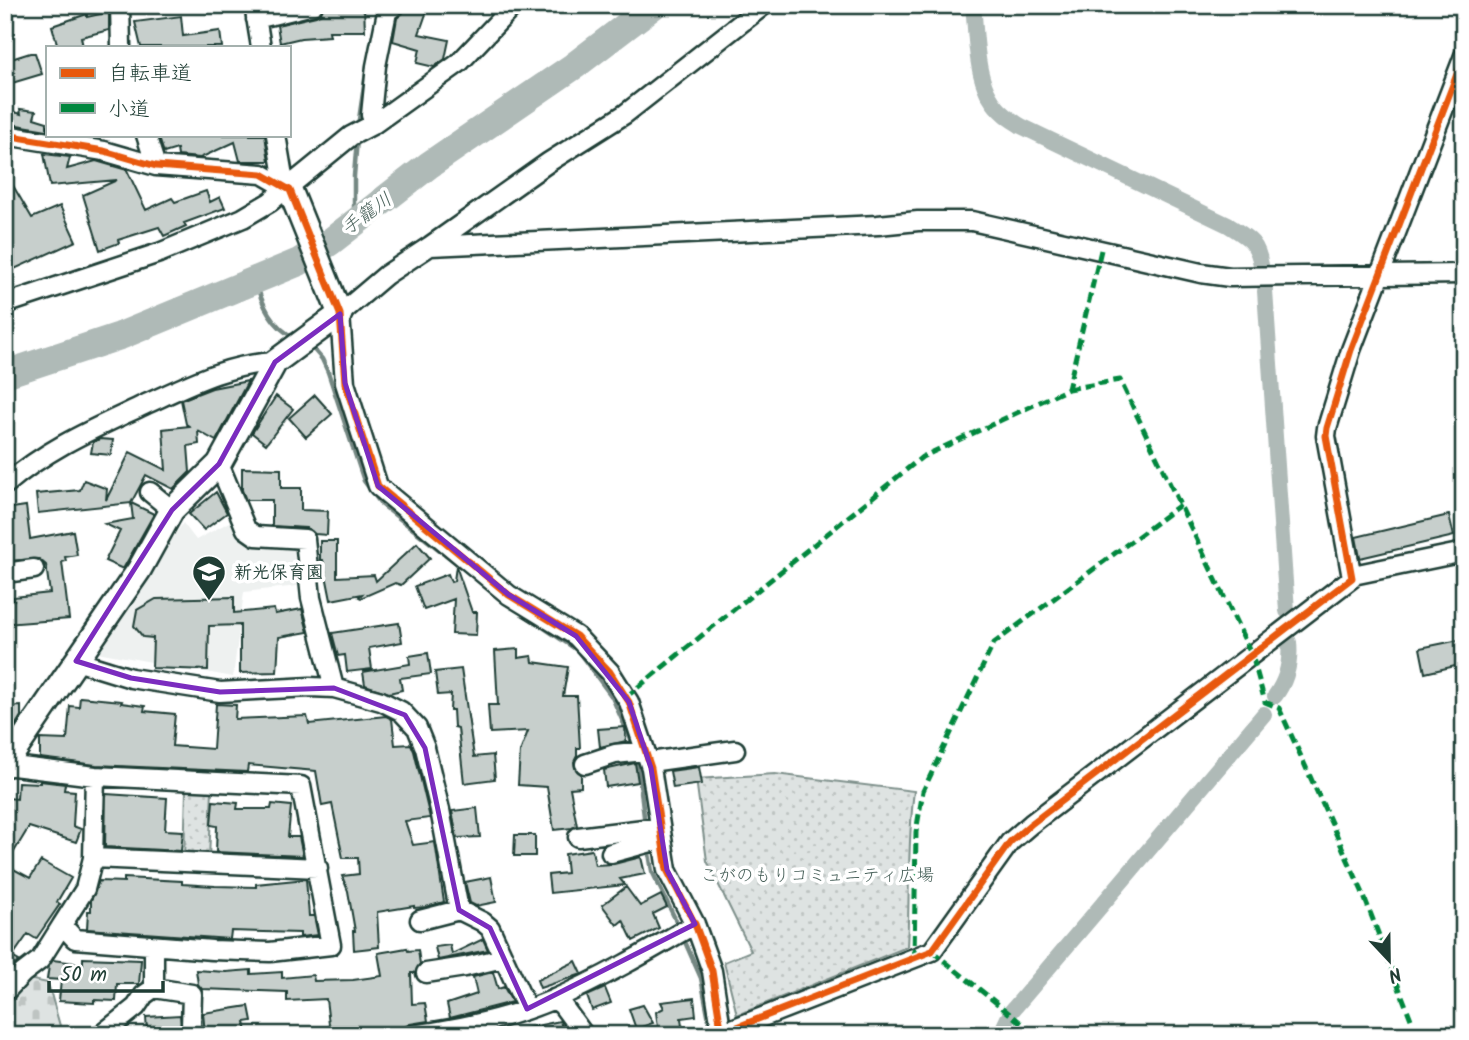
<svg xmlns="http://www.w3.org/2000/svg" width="1469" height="1040" font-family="Kalam,'Klee One',sans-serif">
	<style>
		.built { fill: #eef1f0 }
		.cemetery { fill: url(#cemetery-stones); stroke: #7e908b; stroke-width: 2 }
		.park { fill: url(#park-dots); stroke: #7e908b; stroke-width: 2 }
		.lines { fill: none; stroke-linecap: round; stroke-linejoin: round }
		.stream { stroke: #758883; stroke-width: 4.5 }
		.canal { stroke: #afbab7; stroke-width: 16 }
		.river { stroke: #afbab7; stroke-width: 28 }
		.building { fill: #c7cfcc; stroke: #1f3d34; stroke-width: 2 }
		.minor-casing { stroke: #1f3d34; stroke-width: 23 }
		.tertiary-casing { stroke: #1f3d34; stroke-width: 28 }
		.minor { stroke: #fff; stroke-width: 18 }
		.tertiary { stroke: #fff; stroke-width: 23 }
		.quiet { stroke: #00873e; stroke-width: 5; stroke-dasharray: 10 5; stroke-linecap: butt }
		.cycleway-casing { stroke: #fff; stroke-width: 11 }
		.cycleway { stroke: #e8590c; stroke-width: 7 }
		.marked { fill: none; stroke: #7b2cbf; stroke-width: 5; stroke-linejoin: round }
		.labels { text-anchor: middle; stroke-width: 7; stroke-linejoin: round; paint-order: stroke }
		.poi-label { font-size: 18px; font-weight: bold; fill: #1f3d34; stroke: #fff; text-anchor: start }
		.park-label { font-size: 18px; fill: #455e57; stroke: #fff }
		.water-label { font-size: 19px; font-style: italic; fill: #4a625b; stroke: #fff }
	</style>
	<defs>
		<pattern id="cemetery-stones" width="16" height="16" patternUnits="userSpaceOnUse" patternTransform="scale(1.75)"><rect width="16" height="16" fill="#dee3e2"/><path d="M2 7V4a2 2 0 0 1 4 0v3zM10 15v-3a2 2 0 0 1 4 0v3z" fill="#bec4c2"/></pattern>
		<pattern id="park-dots" width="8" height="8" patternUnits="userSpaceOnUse" patternTransform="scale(1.75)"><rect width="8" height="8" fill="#dee3e2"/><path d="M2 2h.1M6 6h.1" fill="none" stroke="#bec4c2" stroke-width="1.8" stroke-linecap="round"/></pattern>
	</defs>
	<rect width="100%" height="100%" fill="#fff"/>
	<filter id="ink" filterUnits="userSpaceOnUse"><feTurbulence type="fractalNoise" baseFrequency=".0143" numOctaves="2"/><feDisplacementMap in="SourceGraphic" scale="14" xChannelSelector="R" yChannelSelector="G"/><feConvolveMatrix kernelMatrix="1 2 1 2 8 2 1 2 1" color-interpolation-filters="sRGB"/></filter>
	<g filter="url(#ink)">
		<path class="built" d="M231,521L243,540L299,543L307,585L244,592L233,677L97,652L183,523L196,540Z"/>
		<path class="cemetery" d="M28,979L48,983L60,1026L49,1035H5V1007Z"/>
		<path class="park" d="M775,774L914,791C907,843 910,895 907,947L737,1015L724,962L751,951L707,861L696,779Z
			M186,790H212L209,859H184Z"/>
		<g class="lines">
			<path class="stream" d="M369,57L374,32
				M358,126L367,66
				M354,222V176L357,139
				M255,280C262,304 272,327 295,338
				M309,344L322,359L328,372L364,481L381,504L479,581
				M523,614L577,650L612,697L635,749
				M637,757L645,825
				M648,847L652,871L679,927
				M682,935L701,978L712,1035"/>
			<path class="canal" d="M973,5C977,39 974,89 1003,113C1008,118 1015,122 1021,126L1228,225C1248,238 1257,241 1261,265
				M1265,291L1287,611
				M1275,696C1287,680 1291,663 1289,642
				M1010,1013L1264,714
				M1000,1035L1008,1018"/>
			<path class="river" d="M5,374L120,336L299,262L330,242L429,165L574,66L654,5"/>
		</g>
		<path class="building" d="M324,5L364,6L365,31H329L330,36L301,38L280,43L277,25L316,16L321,13Z
			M406,5L427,11L419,34L449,40L445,59L434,67L417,63L420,49L393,41L397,18L403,13Z
			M109,12V30L81,37L83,47H58L52,26L87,14V17Z
			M181,16L183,36L220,31L222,47H141L135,22Z
			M30,53H35L42,74L12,83L5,61Z
			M5,109L21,114L20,109L36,111L34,118L47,122V130L5,123Z
			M158,135H265L269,161H240L235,142L200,158L178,156L177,149L164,153Z
			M44,154L70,157L67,169L96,161L127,170L146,210L172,198L175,202L206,191L210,202L220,197L225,208L184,223L186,226L164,236L159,227L118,240L119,243L100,250L83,195L117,180L50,186Z
			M5,172L32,218L60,206L76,241L10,271L5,261Z
			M248,381L216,441L198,431L199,444L188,446L190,472L173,489L146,475L131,503L154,514L123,569L105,561L120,531L105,524L133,519L131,503L38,513L36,494L80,490L84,480L107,489L106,500L130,452L166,470L163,429L189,426L186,424L181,400L212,388Z
			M315,395L332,414L306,437L289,418Z
			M276,396L293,409L266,444L252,433Z
			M100,439L113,440L111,455L91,453L93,442Z
			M242,468L281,469V488H301V510L328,511L327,535L315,534L306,528L272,526V500H246L242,490Z
			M216,492L227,513L204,530L189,514Z
			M26,506L30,539L73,531L77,555L65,557L66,561L62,562L69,619L5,624V606L8,605V601L14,600L13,597L50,593L46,565L39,559L5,561V509Z
			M1449,515L1454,536L1360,558L1356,537Z
			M320,541H337V577L374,575L376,581L417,543L430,558L401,585L395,583L361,598L359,597L362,594L331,600L323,560H320Z
			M456,566L472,612H477L476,635L452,634L454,599L424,610L415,586L448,574L451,582L454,581Z
			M234,597V613L274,609L275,614L302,609L308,632L279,637L277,672L240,673V625L209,626L208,670L152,668L153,638L143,637L134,626L137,610L156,599Z
			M399,623L402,642L369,648L372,669L347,672L345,655L338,656L332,633Z
			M1464,639V664L1425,673L1420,648Z
			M518,649V658L532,656L533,662L568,667L563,696H577L580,748H577V756L574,762L575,768L581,774V787L570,788L577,826L572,828L554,830L547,787L518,785L520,752L528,731L490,733L488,705H498L495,651Z
			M428,653L431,674L400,678L402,690L389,693L365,685L363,672L410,664L409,656Z
			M461,669L474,757L493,755L495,779L464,783L458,728L454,727L453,710H450L451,694L438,695L435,672Z
			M80,697L122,701L121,703L145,706L144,711L175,714L172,746L213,749L216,704L236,705L235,719L307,716L309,724L386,716L392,719L395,745L411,744L414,751L430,818L405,821L413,845L435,842L444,902L426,907L414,908V906L377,912L379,947L354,950L353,931H355L348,891L342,876L359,874L358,858H343L332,804L322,806L316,771L248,765L247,772L96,765L40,758V739L67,740L70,706L79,707Z
			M21,706V716L15,726H5V707Z
			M625,727L626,741L600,747L598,729Z
			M635,763L638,782L606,787L604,770Z
			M699,767L702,784L673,788L670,771Z
			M40,781L65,784L64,790L75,791L73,826L81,829L76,842L29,827L6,865L30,878L41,861L71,878L57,902L60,904L36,939L28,934L12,957L19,961L10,970L5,967V911L11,900L5,896V825L8,798L17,799L18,782L40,783Z
			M106,794L167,798L165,830L183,831L181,851L105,847Z
			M213,801L238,803L237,809H271L272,804L291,806L288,837H299L303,856L216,852L217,826L211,825Z
			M477,808L480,837L457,838L452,811Z
			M515,835H535V856H514Z
			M592,850L595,865L614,864L641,857L645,874L620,879L625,885L550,893L548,875L567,873L565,854Z
			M491,877L496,902L476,906L470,903L465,882Z
			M124,878L182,881V884L215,886L256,887V884L306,879L309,916H314L318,935L300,937V933L231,931L230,939L87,929L88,911H91V900L99,881L124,882Z
			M626,887L640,906L661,895L667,907L653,914L659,928L633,941L623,920L617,925L602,905Z
			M483,939L488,950L438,960L435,947L450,945L452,954Z
			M407,948L408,951L418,950L420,964L415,973H411L412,1004L425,1003L428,1021L410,1024L403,1028L378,1035H364L363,1030L330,1033L326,999L287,1001V992L202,989L198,984L196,970L226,972L251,970V974L282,972V978L313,975L314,981L353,980L382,976L378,953Z
			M83,958L141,960L139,984H117L116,1001L94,1000V1003L59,1001L61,980L47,979L49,966L53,960L83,964Z
			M576,961L582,974L540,988L537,980Z
			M493,972L498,989L504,987L512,1002L450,1018L447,1004L477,994L473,977Z
			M605,988L611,1003L592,1010L587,996Z
			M694,998L696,1016L681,1018L683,1035H659L656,1012L664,1008L661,1002Z
			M643,1005L653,1023L636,1029L629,1009Z
			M249,1006L252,1021L245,1022L247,1032L230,1035H213V1031L205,1033L203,1013Z
			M180,1015L182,1035H155V1032H147L146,1017Z
			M560,1021L564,1035H523L522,1029Z"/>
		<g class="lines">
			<g class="minor-casing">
				<path id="minor" d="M120,5L121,47
					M254,5L261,47
					M256,19L313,5
					M374,124L371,115L376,66L387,12L395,5
					M5,135L104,151L156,166L262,174L290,190
					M146,135L156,166
					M276,135L285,188
					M430,246L878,225L918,221H972L1201,273L1230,277L1464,274
					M5,304L159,253L243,218L270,202L351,136L374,124L459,63L514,5
					M219,464L246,529L256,536L305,539L311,598L334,688
					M5,485C50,447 91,430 144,405C186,386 227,364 275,362
					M150,492L172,510
					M5,573L34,569
					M1353,575L1464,552
					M76,661L131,678L220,692L310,687L334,688L381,701L401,711L417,728L425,748L440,810L459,910L483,922L490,928L527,1009
					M650,762L735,750
					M585,764L615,754L644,751
					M5,765L95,776L301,786L331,945L270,952L212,950L75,939L62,925L85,889L93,858L95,776
					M578,837L660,827
					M611,853L662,839
					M93,858L318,868
					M420,920L459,910
					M426,973L465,967L503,958
					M154,988L192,994L191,1027
					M5,992L23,973L40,960L62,925
					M554,999L562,1005L584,1035
					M722,1033L932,951L1010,842L1031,824L1352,578L1326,436L1327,428L1351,350L1464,56
					M101,1035L136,1007L144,995L154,988V946
					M412,1035C459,1029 509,1018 552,1000C601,979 649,951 695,924
					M722,1035L712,971L695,924L667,870L651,768L629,702L610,672L576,636L509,595L378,486L345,383L340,314L386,275L430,246L549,162L625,114L764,5"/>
			</g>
			<g class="tertiary-casing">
				<path id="tertiary" d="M5,765L139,570L172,510L219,464L275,362L340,314L290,190"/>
			</g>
			<use href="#minor" class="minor"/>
			<use href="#tertiary" class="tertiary"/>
			<path class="quiet" d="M1068,389L1120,380L1252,655L1265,702L1279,708L1362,891L1417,1035
				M626,697L922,457L1068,389L1101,250
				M932,951L1036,1035
				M914,959L916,832L923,791L994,643L1180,505"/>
			<g class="cycleway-casing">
				<path id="cycleway" d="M5,135L104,151L156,166L262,174L290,190L340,314L345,383L378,486L509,595L576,636L610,672L629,702L651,768L667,870L695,924L712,971L722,1035
					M722,1033L932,951L1010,842L1031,824L1352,578L1326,436L1327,428L1351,350L1464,56"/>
			</g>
			<use href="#cycleway" class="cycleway"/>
		</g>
	</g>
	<path class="marked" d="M340,314L345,383L378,486L509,595L576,636L629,702L651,768L667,870L695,924L527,1009L490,928L459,910L425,748L405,715L334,688L220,692L131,678L76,661L172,510L219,464L275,362Z"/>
	<defs>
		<g id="school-pin" transform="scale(1.75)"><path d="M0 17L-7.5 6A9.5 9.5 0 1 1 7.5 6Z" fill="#1f3d34" stroke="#fff"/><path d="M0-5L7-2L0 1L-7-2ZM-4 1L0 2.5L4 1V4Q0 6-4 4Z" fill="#fff"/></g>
	</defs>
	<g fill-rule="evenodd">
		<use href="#school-pin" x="209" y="572"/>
	</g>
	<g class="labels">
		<g class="poi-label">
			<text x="234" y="578">新光保育園</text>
		</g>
		<g class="park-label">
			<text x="817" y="881">こがのもりコミュニティ広場</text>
		</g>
		<g class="water-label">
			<text transform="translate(366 213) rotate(-36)" y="7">手籠川</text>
		</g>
	</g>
	<rect width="1469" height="1040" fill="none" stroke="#fff" stroke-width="28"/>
	<rect x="14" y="14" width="1441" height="1012" fill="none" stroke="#1f3d34" stroke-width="2.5" filter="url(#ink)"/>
	<rect x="46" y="46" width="245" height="91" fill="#ffffff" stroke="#a5b1ae" stroke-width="2"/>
	<rect x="60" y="68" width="35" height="10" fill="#e8590c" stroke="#a5b1ae" stroke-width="2"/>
	<text x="108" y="80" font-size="21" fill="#1f3d34">自転車道</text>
	<rect x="60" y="103" width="35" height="10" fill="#00873e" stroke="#a5b1ae" stroke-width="2"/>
	<text x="108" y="116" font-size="21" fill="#1f3d34">小道</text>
	<g transform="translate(1389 960) rotate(158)" stroke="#ffffff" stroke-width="5" paint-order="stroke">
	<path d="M0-5L12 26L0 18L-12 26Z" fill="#1f3d34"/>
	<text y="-10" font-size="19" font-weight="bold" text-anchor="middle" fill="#1f3d34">N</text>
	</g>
	<path d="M49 981v10h114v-10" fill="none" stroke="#1f3d34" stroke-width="3.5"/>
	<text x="60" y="981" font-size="21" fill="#1f3d34" stroke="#ffffff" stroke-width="5" paint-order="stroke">50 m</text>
</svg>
